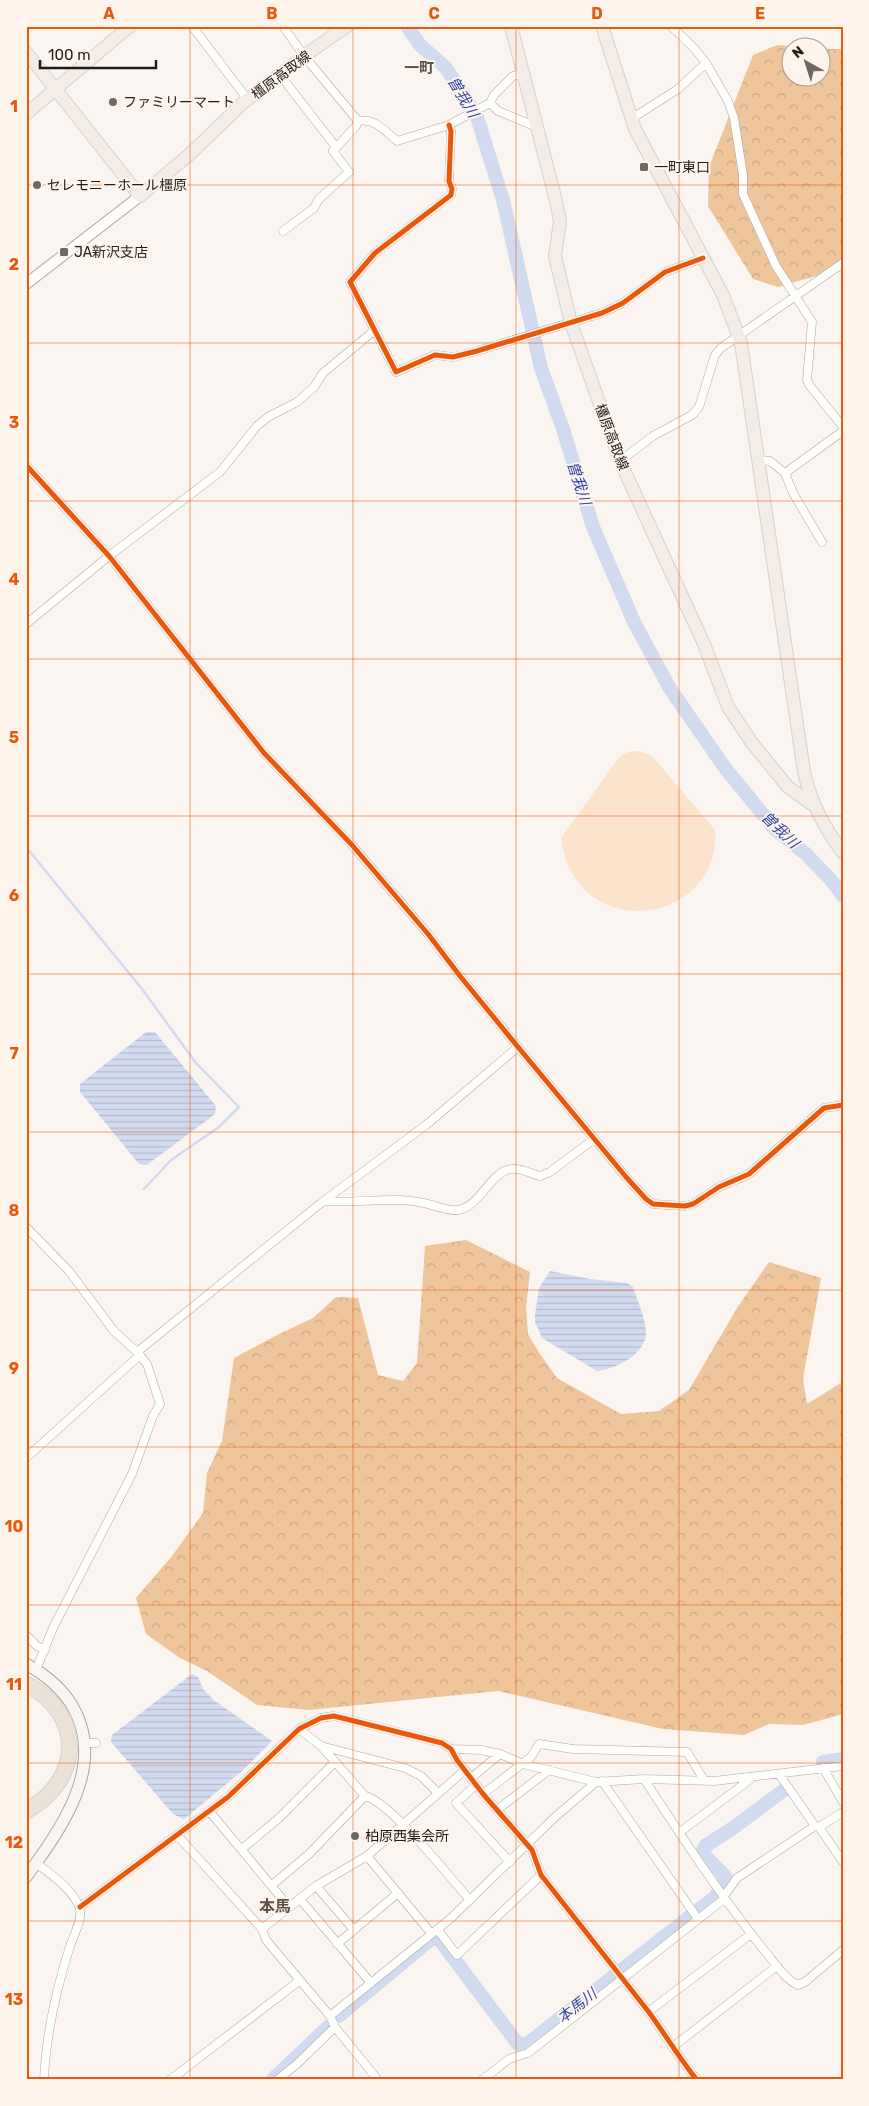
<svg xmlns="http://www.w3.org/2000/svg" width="869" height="2106" font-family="Rubik,'Noto Sans JP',sans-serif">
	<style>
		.forest { fill: url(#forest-crowns) }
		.garden { fill: #fce3cc }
		.water { fill: url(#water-rules) }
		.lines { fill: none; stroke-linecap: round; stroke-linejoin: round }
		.stream { stroke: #d2daf0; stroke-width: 2.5 }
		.river { stroke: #d2daf0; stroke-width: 14 }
		.minor-casing { stroke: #aca8a4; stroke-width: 9 }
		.tertiary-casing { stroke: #aca8a4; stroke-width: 12 }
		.secondary-casing { stroke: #aca8a4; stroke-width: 13 }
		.primary-casing { stroke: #d5d2d0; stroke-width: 14 }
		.motorway-casing { stroke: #d5d2d0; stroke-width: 17 }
		.minor { stroke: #fefefd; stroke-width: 8 }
		.tertiary { stroke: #fefefd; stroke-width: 10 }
		.secondary { stroke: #f9f5f2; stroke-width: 11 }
		.primary { stroke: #f3ece7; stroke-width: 12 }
		.motorway { stroke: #ece1d7; stroke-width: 15 }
		.cycleway-casing { stroke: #fef4ec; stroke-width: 8 }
		.cycleway { stroke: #e8590c; stroke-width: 5 }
		.grid { fill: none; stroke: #e8590c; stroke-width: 1; stroke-opacity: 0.55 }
		.poi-dot { fill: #6d6964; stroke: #fef4ec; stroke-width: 2 }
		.labels { text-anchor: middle; stroke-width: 4; stroke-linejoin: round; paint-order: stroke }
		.street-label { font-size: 14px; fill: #211d19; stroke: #fef4ec }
		.poi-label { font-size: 14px; fill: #211d19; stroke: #fef4ec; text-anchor: start }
		.neighbourhood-label { font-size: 15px; font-weight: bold; fill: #5b5148; stroke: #fef4ec }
		.water-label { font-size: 15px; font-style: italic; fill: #2f47a4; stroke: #fef4ec }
		.quarter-label { font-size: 16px; font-weight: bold; fill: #5b5148; stroke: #fef4ec }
		.neatline { fill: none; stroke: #e8590c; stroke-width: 2 }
		.grid-label { font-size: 16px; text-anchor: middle; font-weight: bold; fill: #e8590c }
	</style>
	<defs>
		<pattern id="forest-crowns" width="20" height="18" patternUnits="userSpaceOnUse" patternTransform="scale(1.25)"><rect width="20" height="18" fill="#efc59c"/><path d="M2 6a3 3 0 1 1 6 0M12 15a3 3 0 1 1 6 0" fill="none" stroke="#cda986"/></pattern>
		<pattern id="water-rules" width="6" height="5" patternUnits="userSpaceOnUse" patternTransform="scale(1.25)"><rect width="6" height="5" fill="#d2daf0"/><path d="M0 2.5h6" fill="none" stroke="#b4bbcd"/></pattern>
	</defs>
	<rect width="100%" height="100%" fill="#faf5f0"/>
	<path class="forest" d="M777,45L804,47L792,48V78H822V49H843V268L778,287L753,279L708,206L709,167L753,55Z
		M466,1240L530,1272L526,1308L528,1334L540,1354L557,1378L621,1414L659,1411L689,1390L737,1308L769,1262L821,1278L803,1379L807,1404L841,1383L843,1377V1714L803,1725L769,1724L744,1735L663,1729L498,1691L309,1710L257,1705L207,1671L180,1658L146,1634L136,1598L172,1556L203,1513L207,1473L222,1441L234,1358L279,1334L313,1318L336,1297L358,1298L378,1375L403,1381L417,1363L425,1246Z"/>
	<path class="garden" d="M631,751H640L652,756L715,830C722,925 575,947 561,838L618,759L624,754Z"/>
	<path class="water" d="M146,1032H155L216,1106L215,1114L147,1165L139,1164L80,1092V1084Z
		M550,1271L590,1279L627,1283L633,1287C637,1299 646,1320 646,1332C646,1355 615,1369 597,1371L542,1338L535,1322V1315L539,1288Z
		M192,1674L198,1677L203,1689L215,1701L272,1741L242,1771L184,1819L173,1814L111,1742L112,1735Z"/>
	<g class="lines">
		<path class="stream" d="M26,847L142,989L196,1063L239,1107L219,1127L171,1160L144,1189"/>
		<path class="river" d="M407,26L420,45L445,67L464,94L477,117L503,200L541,368L563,429L593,527L634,622L669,687L725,768L775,829L806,854L832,881L843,896
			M823,1762L843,1759
			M339,2016L436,1935L518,2044H527L715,1897L726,1879L725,1876L706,1857L703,1850L705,1846L733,1828L784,1790
			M273,2079L328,2027"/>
		<g class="minor-casing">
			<path id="minor" d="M192,26L248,100
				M283,26L304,56L358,121C375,118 385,131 397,141L449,125L490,103L494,95L513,76L522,74
				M671,26L694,48L706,63L728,101L734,118L743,175V194L776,266L812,322L807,380L810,386L843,427
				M280,75L336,147
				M490,103L498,111L537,127
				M631,119L678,89L706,63
				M449,125L451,131L449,181L452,189L451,195L375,253L350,282L396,372L435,355L453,357L477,351L602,313L623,303L665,272L703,258
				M283,231L314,208L319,199L349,172L333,151L356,126L358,121
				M758,460L770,461L785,473L843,431
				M620,461L653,436L692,415L699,407L715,355L721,348L843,263
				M26,465L109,556L264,753L352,845L428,934L460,976L518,1047L626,1177L646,1199L653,1204L685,1206L693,1204L719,1187L749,1174L824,1108L843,1105
				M785,473L793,493L822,542
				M26,624L109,556L220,472L257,426L268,417L297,402L314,387L323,373L375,330
				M325,1201C358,1204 391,1196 424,1203C434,1205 448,1212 458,1210C481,1206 490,1172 511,1169C519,1167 532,1174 540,1176L550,1172L594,1139
				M26,1227L69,1271L114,1331L137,1352L147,1364L160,1404L153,1416L132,1474L53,1628L36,1670
				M137,1352L321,1203L426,1125L518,1047
				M26,1458L140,1355
				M26,1635L37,1646L45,1650
				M299,1729L321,1746L365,1796C391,1802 450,1878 470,1900
				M86,1743H96
				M321,1746L405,1768L421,1776L438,1793
				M451,1749L481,1750L500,1754L523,1764L596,1782
				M823,1768L843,1802
				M779,1774L815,1826
				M471,1778L500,1754
				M644,1779C682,1837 720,1895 763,1949C773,1960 784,1979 798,1985L805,1982L843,1950
				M602,1781L698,1919
				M476,1785L456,1803L510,1862
				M483,1794L531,1757L539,1744L573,1749L687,1752L704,1780
				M497,1810L549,1770
				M210,1812L289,1907
				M819,1827L843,1862
				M680,1832L752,1778
				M178,1836L262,1929L266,1940L330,2016L335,2027L378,2080
				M242,1849L279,1818L334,1763
				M367,1856L431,1933
				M36,1863C52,1875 70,1887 79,1906C84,1916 74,1935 70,1946C56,1990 46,2033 44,2080
				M272,1885L309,1854L365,1796
				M316,1886L354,1930
				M724,1896L737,1878L815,1826L819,1827L843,1812
				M300,1899L371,1983
				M80,1907L228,1797L299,1729L321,1718L334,1716L442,1743L451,1749L457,1760L483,1794L532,1850L541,1875C577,1921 613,1966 648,2011C665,2034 679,2058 697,2080
				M262,1929L316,1886L367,1856L465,1770
				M437,1929L457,1955L541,1875
				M337,1944L398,1893
				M648,2012L751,1934
				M330,2016L450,1919L554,1818L596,1782L644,1779L714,1781L843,1766
				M674,2046L777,1966
				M170,2080L299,1981
				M277,2080L297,2064L335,2027
				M482,2080L509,2059L528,2053L724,1899"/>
		</g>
		<g class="tertiary-casing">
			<path id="tertiary" d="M26,284L140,196"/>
		</g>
		<g class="secondary-casing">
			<path id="secondary" d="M26,1664C46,1675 62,1688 73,1707C107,1767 60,1830 26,1877"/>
		</g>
		<g class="primary-casing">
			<path id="primary" d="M511,26L556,201L560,221L555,256L571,323L620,461L704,644L728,707L752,743L788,787L813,805
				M602,26L635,129L723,295L741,343L804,772C811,803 824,827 843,853
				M26,52L140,196L190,154L243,103L304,56L347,26
				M26,114L130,26"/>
		</g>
		<g class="motorway-casing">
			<path id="motorway" d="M26,1684C85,1714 83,1780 26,1811"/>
		</g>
		<use href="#minor" class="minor"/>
		<use href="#tertiary" class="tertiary"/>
		<use href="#secondary" class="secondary"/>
		<use href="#primary" class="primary"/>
		<use href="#motorway" class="motorway"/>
		<g class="cycleway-casing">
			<path id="cycleway" d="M449,125L451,131L449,181L452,189L451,195L375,253L350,282L396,372L435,355L453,357L477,351L602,313L623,303L665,272L703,258
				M26,465L109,556L264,753L352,845L428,934L460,976L518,1047L626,1177L646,1199L653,1204L685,1206L693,1204L719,1187L749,1174L824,1108L843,1105
				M80,1907L228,1797L299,1729L321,1718L334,1716L442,1743L451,1749L457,1760L483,1794L532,1850L541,1875C577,1921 613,1966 648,2011C665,2034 679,2058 697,2080"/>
		</g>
		<use href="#cycleway" class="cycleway"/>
	</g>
	<path class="grid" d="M190,26V2080M353,26V2080M516,26V2080M679,26V2080M26,185H843M26,343H843M26,501H843M26,659H843M26,816H843M26,974H843M26,1132H843M26,1290H843M26,1447H843M26,1605H843M26,1763H843M26,1921H843"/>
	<g class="poi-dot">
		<circle cx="113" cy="102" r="5"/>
		<rect x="639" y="162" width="10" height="10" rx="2.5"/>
		<circle cx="37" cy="185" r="5"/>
		<rect x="59" y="247" width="10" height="10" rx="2.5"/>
		<circle cx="355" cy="1836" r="5"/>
	</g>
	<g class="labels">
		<g class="street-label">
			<text transform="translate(281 75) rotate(-37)" y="5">橿原高取線</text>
			<text transform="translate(612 437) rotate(69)" y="5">橿原高取線</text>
		</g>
		<g class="poi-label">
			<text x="123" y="107">ファミリーマート</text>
			<text x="654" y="172">一町東口</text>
			<text x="47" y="190">セレモニーホール橿原</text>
			<text x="74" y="257">JA新沢支店</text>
			<text x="365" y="1841">柏原西集会所</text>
		</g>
		<g class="neighbourhood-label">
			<text x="419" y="73">一町</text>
		</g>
		<g class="water-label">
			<text transform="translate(463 97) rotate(59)" y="5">曽我川</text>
			<text transform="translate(579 483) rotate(72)" y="5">曽我川</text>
			<text transform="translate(780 830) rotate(44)" y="5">曽我川</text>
			<text transform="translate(577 2006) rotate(-38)" y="5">本馬川</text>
		</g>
		<g class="quarter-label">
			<text x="275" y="1912">本馬</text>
		</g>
	</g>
	<rect width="869" height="2106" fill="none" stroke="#fef4ec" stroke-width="55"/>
	<g transform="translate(806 62) rotate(321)"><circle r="24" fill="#fef4ec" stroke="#a69e98"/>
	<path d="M0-4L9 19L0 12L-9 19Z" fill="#6d6964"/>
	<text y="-8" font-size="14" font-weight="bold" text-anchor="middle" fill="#211d19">N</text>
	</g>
	<path d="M40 60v8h116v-8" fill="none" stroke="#211d19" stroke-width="2.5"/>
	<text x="48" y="60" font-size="15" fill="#211d19" stroke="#fef4ec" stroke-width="4" paint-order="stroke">100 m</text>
	<rect x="28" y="28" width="814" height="2050" class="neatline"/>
	<g class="grid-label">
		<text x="109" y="19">A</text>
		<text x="272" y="19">B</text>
		<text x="434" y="19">C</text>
		<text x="597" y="19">D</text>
		<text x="760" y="19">E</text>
		<text x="14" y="112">1</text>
		<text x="14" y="270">2</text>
		<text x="14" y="428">3</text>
		<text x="14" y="585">4</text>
		<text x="14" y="743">5</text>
		<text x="14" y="901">6</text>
		<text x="14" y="1059">7</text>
		<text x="14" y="1216">8</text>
		<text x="14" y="1374">9</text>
		<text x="14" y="1532">10</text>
		<text x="14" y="1690">11</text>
		<text x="14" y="1848">12</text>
		<text x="14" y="2005">13</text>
	</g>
</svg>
